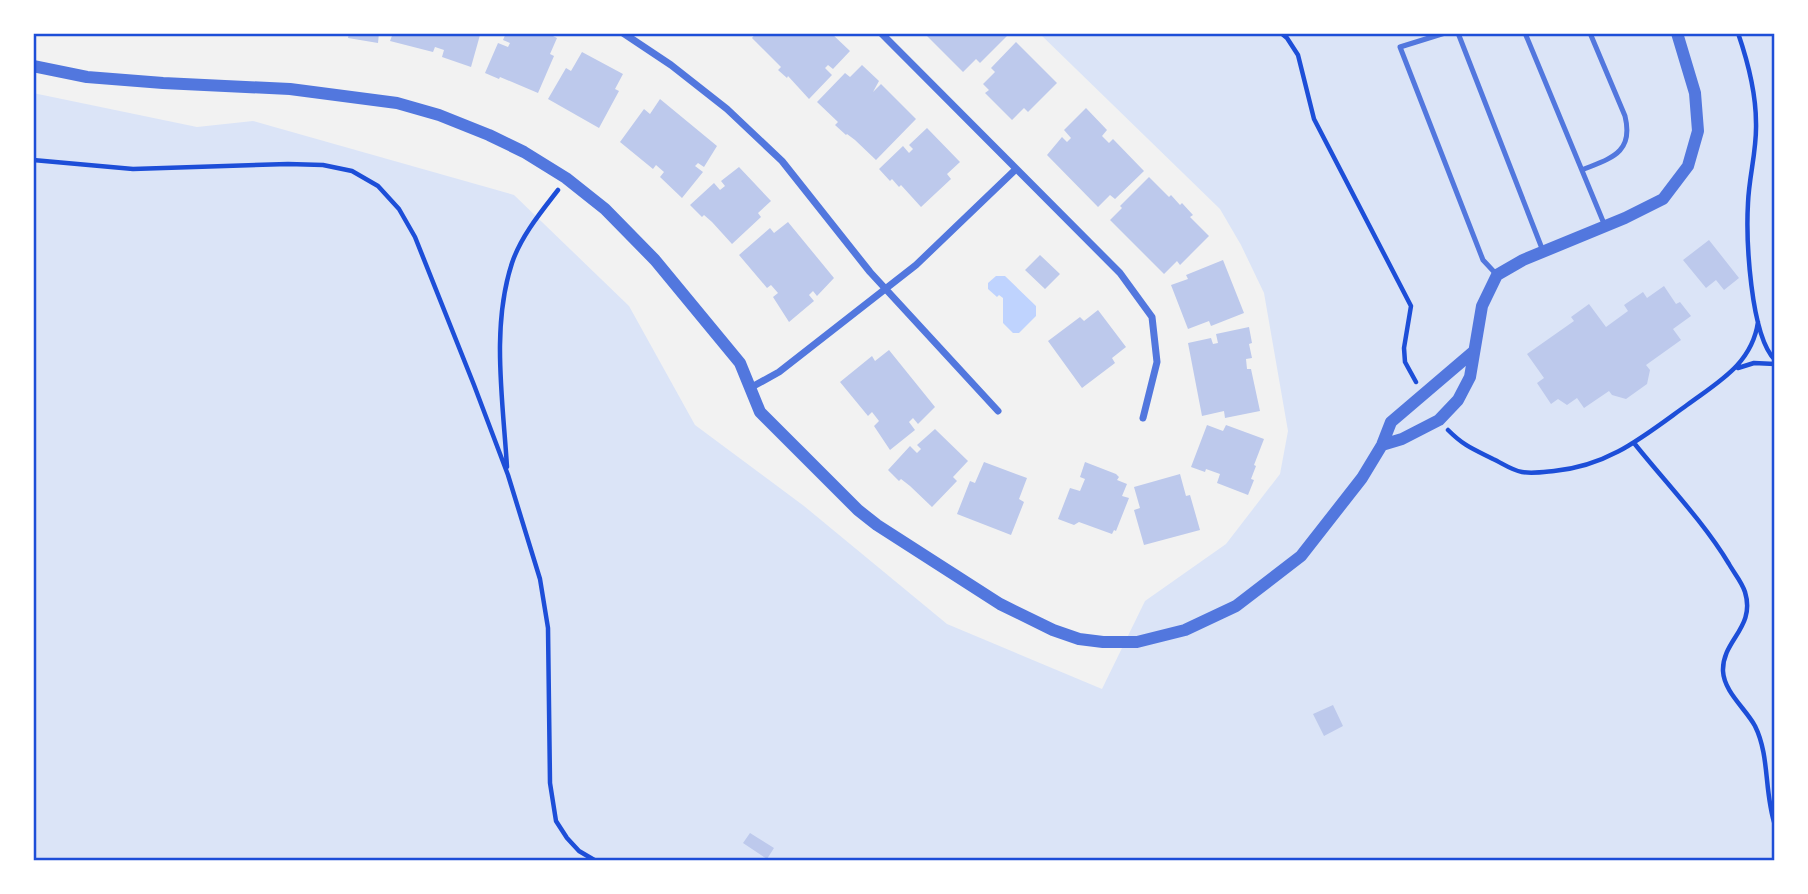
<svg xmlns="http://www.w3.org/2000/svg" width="1808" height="894" font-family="Montserrat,sans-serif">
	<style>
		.green { fill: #dbe4f7 }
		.water { fill: #bfd3fe }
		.building { fill: #bdc9ec }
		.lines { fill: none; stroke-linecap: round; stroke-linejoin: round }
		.path { stroke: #1d4ed8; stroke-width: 4.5 }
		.service { stroke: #5277de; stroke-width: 5 }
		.minor { stroke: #5277de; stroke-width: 7 }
		.tertiary { stroke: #5277de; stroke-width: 12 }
		.neatline { fill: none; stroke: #1d4ed8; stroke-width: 2.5 }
	</style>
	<rect width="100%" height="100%" fill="#f2f2f2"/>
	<path class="green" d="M1039,33H1775V861H33V93L197,127L253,121L514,195L629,306L695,425L804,506L947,624L1102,689L1145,601L1226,544L1280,474L1288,431L1264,293L1241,245L1220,209Z"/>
	<path class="water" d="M996,276H1005L1036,306V316L1019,333H1013L1003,323V298L999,295L997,297L988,289V283Z"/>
	<path class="building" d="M349,33H379L378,43L348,38Z
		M393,33H472L480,35L471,67L442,57L444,50L435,47L433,52L390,41Z
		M506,33H547L557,38L550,54L554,56L538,93L500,77L499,79L485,73L498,43L508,47L510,43L503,40Z
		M756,33H831L850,51L833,69L828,65L825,68L832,75L809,99L788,76L787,78L778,70L781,67L752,38Z
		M924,33H1007L1008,35L980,63L976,59L963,72Z
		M1016,42L1057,83L1028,112L1024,108L1012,120L985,93L989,90L983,84L995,72L991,68Z
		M582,52L623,74L615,89L619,91L599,128L548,99L566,68L571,71Z
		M862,65L879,81L873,92L881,84L916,119L876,160L855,140L847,134L846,135L835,125L838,122L817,102L845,73L850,77Z
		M660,99L717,146L704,167L698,163L695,166L703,172L682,198L660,177L664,172L656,165L653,169L620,142L644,109L650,114Z
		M1086,108L1107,130L1102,136L1109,143L1113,139L1144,171L1115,199L1110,195L1098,207L1047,155L1062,137L1067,142L1071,138L1064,130Z
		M927,128L960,162L947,174L951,179L921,207L901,185L899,187L892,179L890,181L879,169L903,146L909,153L913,149L909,145Z
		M739,167L771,201L758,213L761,217L732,244L712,222L704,215L702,217L690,205L714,183L720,190L725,186L721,181Z
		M1149,177L1169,197L1171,195L1180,205L1182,203L1193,215L1190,217L1209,236L1180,265L1177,261L1164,274L1110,220L1122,208L1120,206Z
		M788,222L834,278L817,296L813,291L809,295L814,301L789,322L773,297L778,293L771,285L767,288L739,255L770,228L774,233Z
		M1709,240L1739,278L1724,290L1716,280L1706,288L1683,260Z
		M1040,255L1060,274L1045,289L1025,270Z
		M1223,260L1244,313L1211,326L1209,321L1188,329L1171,285L1188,279L1186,275Z
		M1664,286L1676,304L1680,302L1691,316L1673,329L1681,340L1646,365L1650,370L1647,384L1626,399L1612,395L1609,391L1584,408L1577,398L1567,405L1558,399L1551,404L1537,383L1544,378L1527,354L1574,321L1571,317L1589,304L1606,327L1628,311L1624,305L1643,292L1647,298Z
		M1098,310L1126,347L1112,358L1115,363L1082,388L1048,341L1080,317L1084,321Z
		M1249,327L1252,343L1249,344L1252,358L1246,359L1247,369H1251L1260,411L1225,418L1224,411L1202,416L1188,343L1211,338L1213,344L1218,343L1216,334Z
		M889,350L935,407L918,424L913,418L909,422L915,430L890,450L874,426L879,421L872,412L868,416L840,382L872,356L875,361Z
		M1207,425L1223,431L1226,425L1264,439L1254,465L1256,466L1251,479L1254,480L1248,495L1217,483L1220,474L1206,469L1205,472L1191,467Z
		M935,429L968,461L953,477L957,481L932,507L910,486L901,479L899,481L888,470L910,446L917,453L921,449L917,445Z
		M984,462L1027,478L1019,499L1024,502L1011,535L957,514L970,481L975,483Z
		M1085,462L1116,474L1119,477L1117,480L1127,484L1122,496L1129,498L1116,531L1114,530L1112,534L1079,522L1074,525L1058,519L1070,488L1080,491L1085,479L1080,477Z
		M1180,474L1186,496L1190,495L1200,530L1144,545L1134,510L1140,508L1134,487Z
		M1333,705L1343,726L1324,736L1313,714Z
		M750,833L774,848L767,859L743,843Z"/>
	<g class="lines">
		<path class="path" d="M1281,33L1287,38L1298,55L1314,119L1411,306L1404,348L1405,362L1416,382
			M1738,33C1748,62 1756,92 1756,123C1757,150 1749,176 1748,203C1746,238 1750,335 1775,360
			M33,160L133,169L288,164L323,165L352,171L378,186L399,209L415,237L474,385L508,475L540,579L548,628L550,783L556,821L567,838L579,851L596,861
			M1738,368L1754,363L1775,364
			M1448,430C1464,446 1473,449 1493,459C1502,463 1511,470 1522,472C1532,474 1544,472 1554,471C1609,466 1644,436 1687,405C1718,382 1752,364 1758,322
			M1634,443C1666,483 1703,521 1729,564C1734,573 1742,582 1745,592C1756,628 1722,640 1723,671C1724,692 1746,709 1755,726C1770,756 1764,793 1775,825
			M507,467C503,401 491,327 512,263C521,236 541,212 558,190"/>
		<path class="service" d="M1445,33L1400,47L1483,260L1497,275
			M1458,33L1543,251
			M1525,33L1605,226
			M1582,170C1611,158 1634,153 1625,116L1590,33"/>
		<path class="minor" d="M623,33L671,65L727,109L782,161L870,272L998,411
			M881,33L1120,273L1152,317L1157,362L1143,418
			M750,388L779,372L916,265L1016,169"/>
		<path class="tertiary" d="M33,66L87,77L163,83L290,89L397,103L439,115L489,135L524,152L566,178L605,209L655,260L740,363L760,412L858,510L877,525L1000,604L1053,630L1079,639L1103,642H1137L1185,630L1236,606L1301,556L1362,478L1382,445L1391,422L1473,352
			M1382,445L1402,439L1439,420L1458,400L1470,377L1482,306L1497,275L1523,260L1625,218L1663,199L1688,166L1698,131L1695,93L1677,33"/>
	</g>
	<rect width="1808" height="894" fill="none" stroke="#ffffff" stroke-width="70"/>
	<rect x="35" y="35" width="1738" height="824" class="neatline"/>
</svg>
